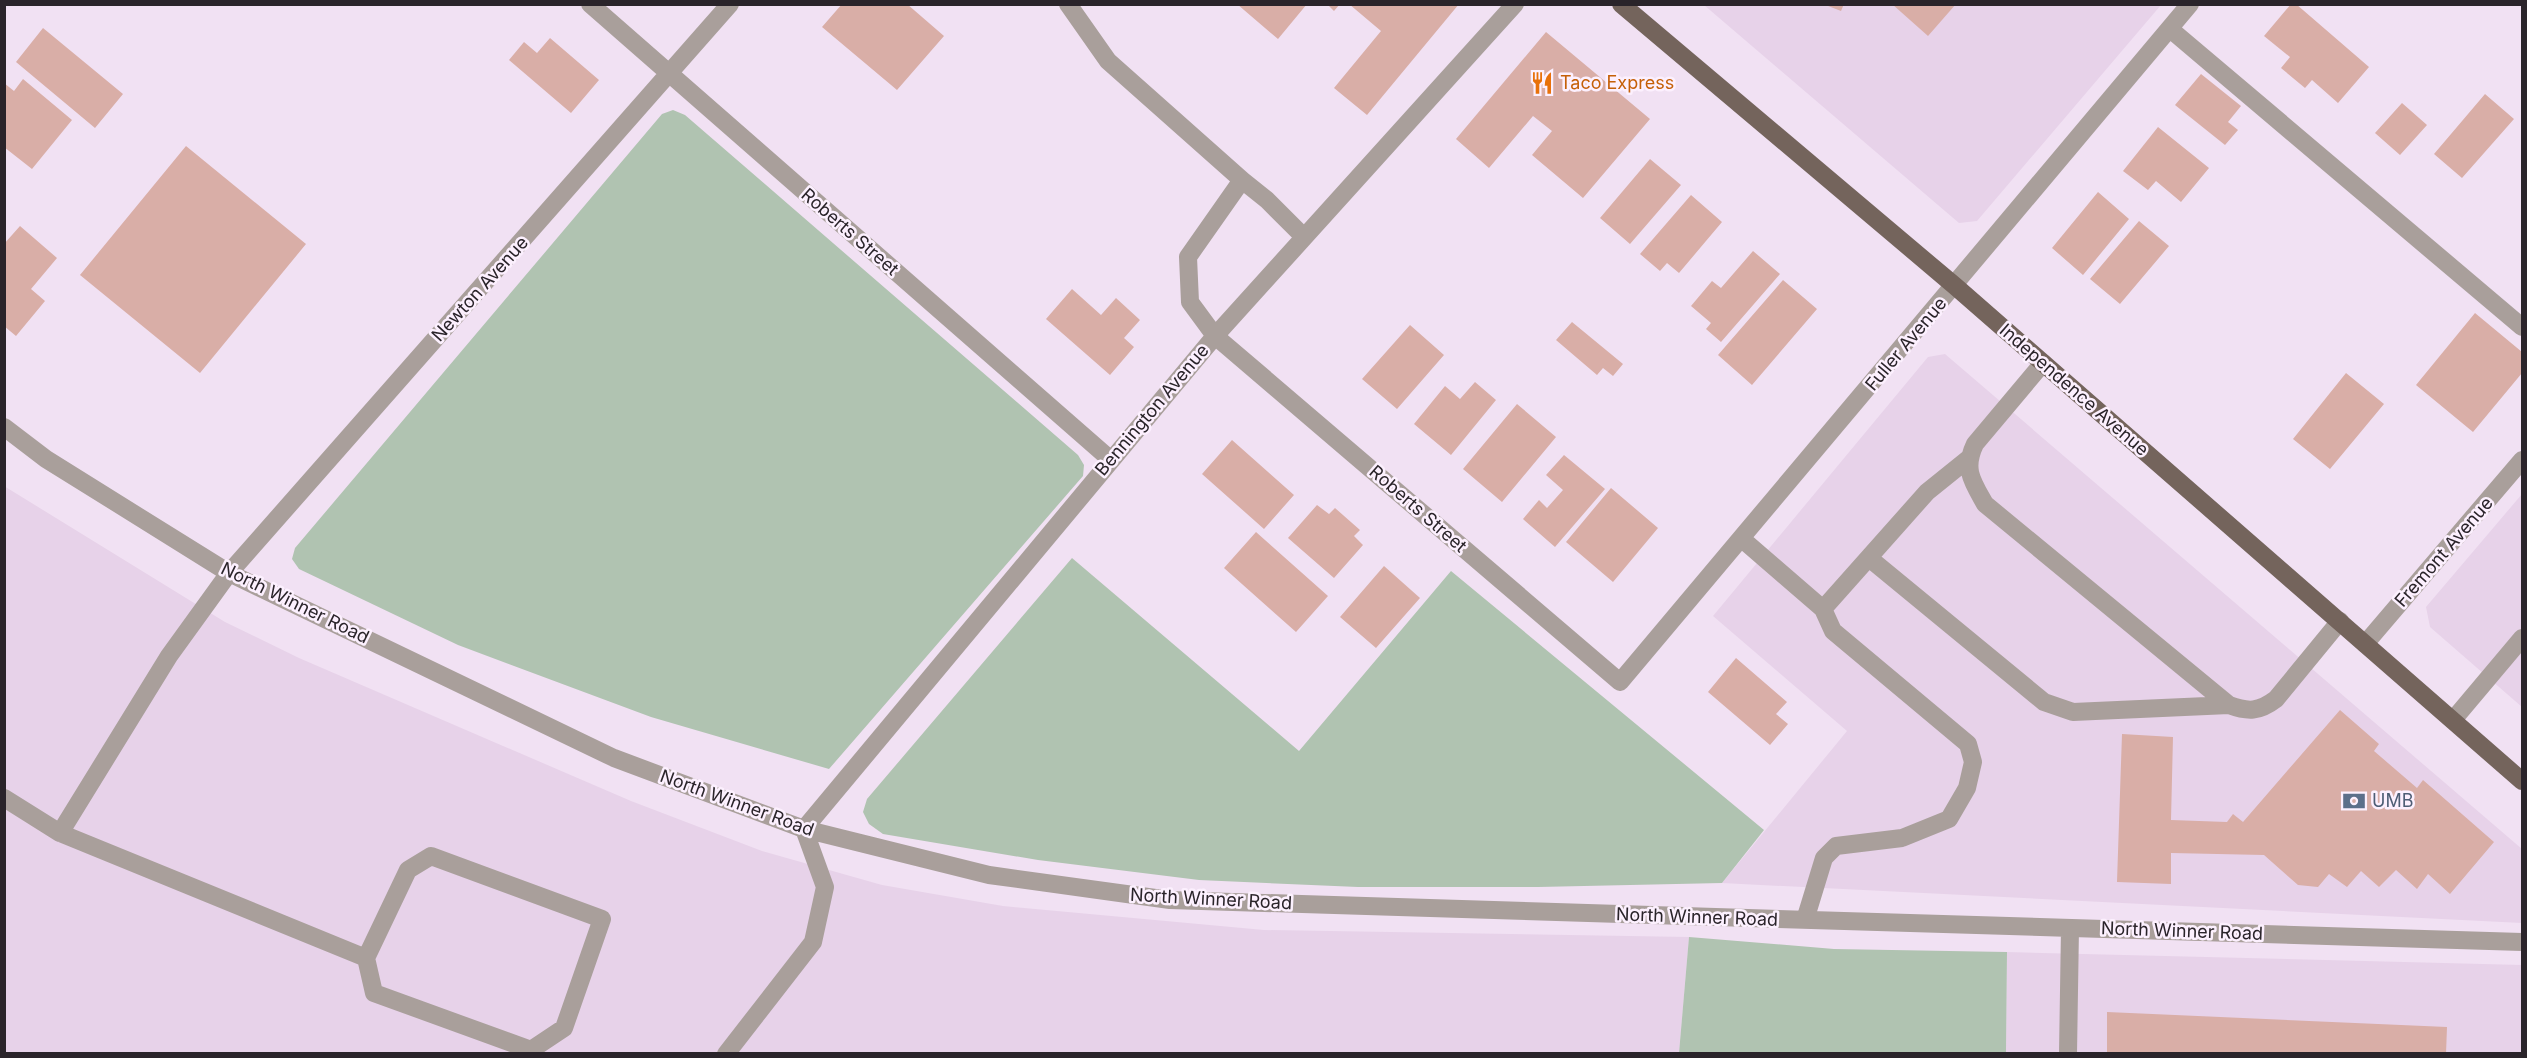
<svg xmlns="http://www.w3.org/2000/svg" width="2527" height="1058" font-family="Inter,sans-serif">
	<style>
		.built { fill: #e7d2e9 }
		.green { fill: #b0c3b1 }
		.building { fill: #d9aea7 }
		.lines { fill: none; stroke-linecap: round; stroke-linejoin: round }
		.minor { stroke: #a99f9b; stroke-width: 18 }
		.major { stroke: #74645c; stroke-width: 18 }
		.labels { text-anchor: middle; stroke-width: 5; stroke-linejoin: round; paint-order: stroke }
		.food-label { font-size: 18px; fill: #c56008; stroke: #fcf0fe; text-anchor: start }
		.street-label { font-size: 18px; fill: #2a242a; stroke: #fcf0fe }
		.service-label { font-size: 18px; fill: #4e5e75; stroke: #fcf0fe; text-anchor: start }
	</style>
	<rect width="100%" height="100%" fill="#f1e1f3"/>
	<path class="built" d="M1704,5H2161L1977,221L1959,223Z
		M1945,354L2522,849V923L1722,883L1847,731L1713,616L1928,357Z
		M4,486L225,622L299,658L631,801L762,851L882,885L1003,906L1264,930L1689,937L1679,1053H5Z
		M2522,494V707L2430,627L2426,607Z
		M2007,952L2522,965V1053L2006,1054Z"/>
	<path class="green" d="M673,110L685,115L1078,455L1084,465L1083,476L829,769L651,717L458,645L299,569L292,559L295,548L662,114Z
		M1072,558L1299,751L1451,571L1764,830L1722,883L1538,887H1358L1199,880L1038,860L883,834L869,824L863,812L867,799Z
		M1689,937L1834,949L2007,952L2006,1053H1679Z"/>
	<path class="building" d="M842,4H907L944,36L897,90L822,27Z
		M1237,4H1307L1278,39Z
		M1327,4H1340L1334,11Z
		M1349,4H1459L1367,115L1334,88L1381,31Z
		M1823,4H1844L1841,11Z
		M1892,4H1956L1928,36Z
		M2291,4H2296L2369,67L2338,103L2312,80L2305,88L2281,68L2290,57L2264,36Z
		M43,28L123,94L95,128L16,62Z
		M1546,32L1650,119L1583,198L1532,155L1552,131L1533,116L1489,168L1456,139Z
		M550,38L599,80L571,113L509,60L524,42L537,53Z
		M2201,74L2241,106L2228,122L2238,130L2225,145L2175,105Z
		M23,79L72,120L32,169L4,147V83L14,91Z
		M2485,94L2514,119L2462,178L2434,154Z
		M2402,103L2427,125L2400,155L2375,133Z
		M2158,127L2209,168L2181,202L2156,181L2148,190L2123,171Z
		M186,146L306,244L200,373L80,275Z
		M1650,159L1681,185L1630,244L1600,218Z
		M2098,192L2129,219L2083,275L2052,248Z
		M1691,195L1722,222L1679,273L1667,263L1660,271L1640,254Z
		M2139,221L2169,246L2120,304L2090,279Z
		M20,226L57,258L31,289L45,301L16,336L4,326V244Z
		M1753,251L1780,274L1721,342L1706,329L1711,323L1691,306L1712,281L1721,288Z
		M1783,280L1817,309L1752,385L1718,355Z
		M1072,289L1101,315L1116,298L1140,320L1124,338L1134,347L1110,375L1046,319Z
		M2475,313L2522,352V373L2473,432L2416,385Z
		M1572,322L1623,364L1613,376L1603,368L1597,375L1556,340Z
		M1410,325L1444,355L1397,409L1362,379Z
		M2346,373L2384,404L2330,469L2293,439Z
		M1475,382L1496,400L1451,455L1414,424L1445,386L1460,399Z
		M1517,404L1556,437L1502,502L1463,469Z
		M1232,440L1294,495L1264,529L1202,474Z
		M1564,455L1605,489L1555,547L1523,519L1539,500L1547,508L1563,490L1546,475Z
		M1611,488L1658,528L1613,582L1566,542Z
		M1317,505L1329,514L1335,508L1360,530L1354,536L1363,545L1334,578L1288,538Z
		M1256,532L1328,596L1296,632L1224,568Z
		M1384,566L1420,598L1376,648L1340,617Z
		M1736,658L1787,702L1776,714L1788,724L1770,745L1708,692Z
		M2340,710L2379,744L2374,751L2417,788L2423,780L2494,842L2450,894L2428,874L2417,889L2396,870L2379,887L2361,871L2347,887L2329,874L2318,887L2298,885L2264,855L2171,853V884L2117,882L2122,734L2173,737L2171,820L2227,822L2233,814L2243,822Z
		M2107,1012L2447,1027L2446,1054H2107Z"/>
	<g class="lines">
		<path class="minor" d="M590,4L1111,460
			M1068,4L1108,61L1242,180
			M2170,29L2522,327
			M1304,237L1267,200L1242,180L1188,257L1190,302L1215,336L1620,682L2190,4
			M2043,363L1975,444C1963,469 1972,481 1985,504L2229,705C2248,712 2259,712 2276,699L2340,621
			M4,427L46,459L229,573L614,758L804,829L989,875L1170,900L2522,942
			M1742,539L1823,609L1833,631L1968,744L1973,762L1967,788L1949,819L1902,838L1836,846L1824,858L1805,920
			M1869,558L2044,702L2073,712L2229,705
			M1823,609L1927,492L1968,459
			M2365,644L2522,460
			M2453,720L2522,638
			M4,798L60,833L169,656L229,573L730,4
			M60,833L366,958L374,993L531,1050L564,1028L602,919L431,856L408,870L366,958
			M726,1054L813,942L825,887L804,829L1215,336L1515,4
			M2068,1054L2070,928"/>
		<path class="major" d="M1621,4L1955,286L2522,781"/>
	</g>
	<defs>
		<g id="restaurant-bare" transform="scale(1.8)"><path d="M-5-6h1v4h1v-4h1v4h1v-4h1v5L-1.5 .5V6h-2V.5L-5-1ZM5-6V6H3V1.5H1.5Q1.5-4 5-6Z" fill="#e8710a" stroke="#fcf0fe" stroke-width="2.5" paint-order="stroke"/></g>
		<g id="bank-bare" transform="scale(1.8)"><path d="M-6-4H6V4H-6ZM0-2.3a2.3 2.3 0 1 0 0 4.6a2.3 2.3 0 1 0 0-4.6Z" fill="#5c6f8a" stroke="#fcf0fe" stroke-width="2.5" paint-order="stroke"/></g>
	</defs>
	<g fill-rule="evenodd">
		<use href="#restaurant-bare" x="1542" y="83"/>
		<use href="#bank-bare" x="2354" y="801"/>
	</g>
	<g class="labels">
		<g class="food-label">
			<text x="1560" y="89">Taco Express</text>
		</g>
		<g class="street-label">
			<text transform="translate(850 232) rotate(41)" y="6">Roberts Street</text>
			<text transform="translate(480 289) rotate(-48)" y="6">Newton Avenue</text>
			<text transform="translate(1906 344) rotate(-50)" y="6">Fuller Avenue</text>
			<text transform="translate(2074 390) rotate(41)" y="6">Independence Avenue</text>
			<text transform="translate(1152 410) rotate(-50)" y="6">Bennington Avenue</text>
			<text transform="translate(1418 509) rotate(41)" y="6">Roberts Street</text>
			<text transform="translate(2444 552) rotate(-49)" y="6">Fremont Avenue</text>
			<text transform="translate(295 603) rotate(26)" y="6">North Winner Road</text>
			<text transform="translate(737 803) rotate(20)" y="6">North Winner Road</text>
			<text transform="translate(1211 899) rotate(3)" y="6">North Winner Road</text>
			<text transform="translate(1697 917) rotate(2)" y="6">North Winner Road</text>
			<text transform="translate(2182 931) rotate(2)" y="6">North Winner Road</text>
		</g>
		<g class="service-label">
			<text x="2372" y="807">UMB</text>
		</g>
	</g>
	<rect width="2527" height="1058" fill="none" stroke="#2a242a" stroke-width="12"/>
</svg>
